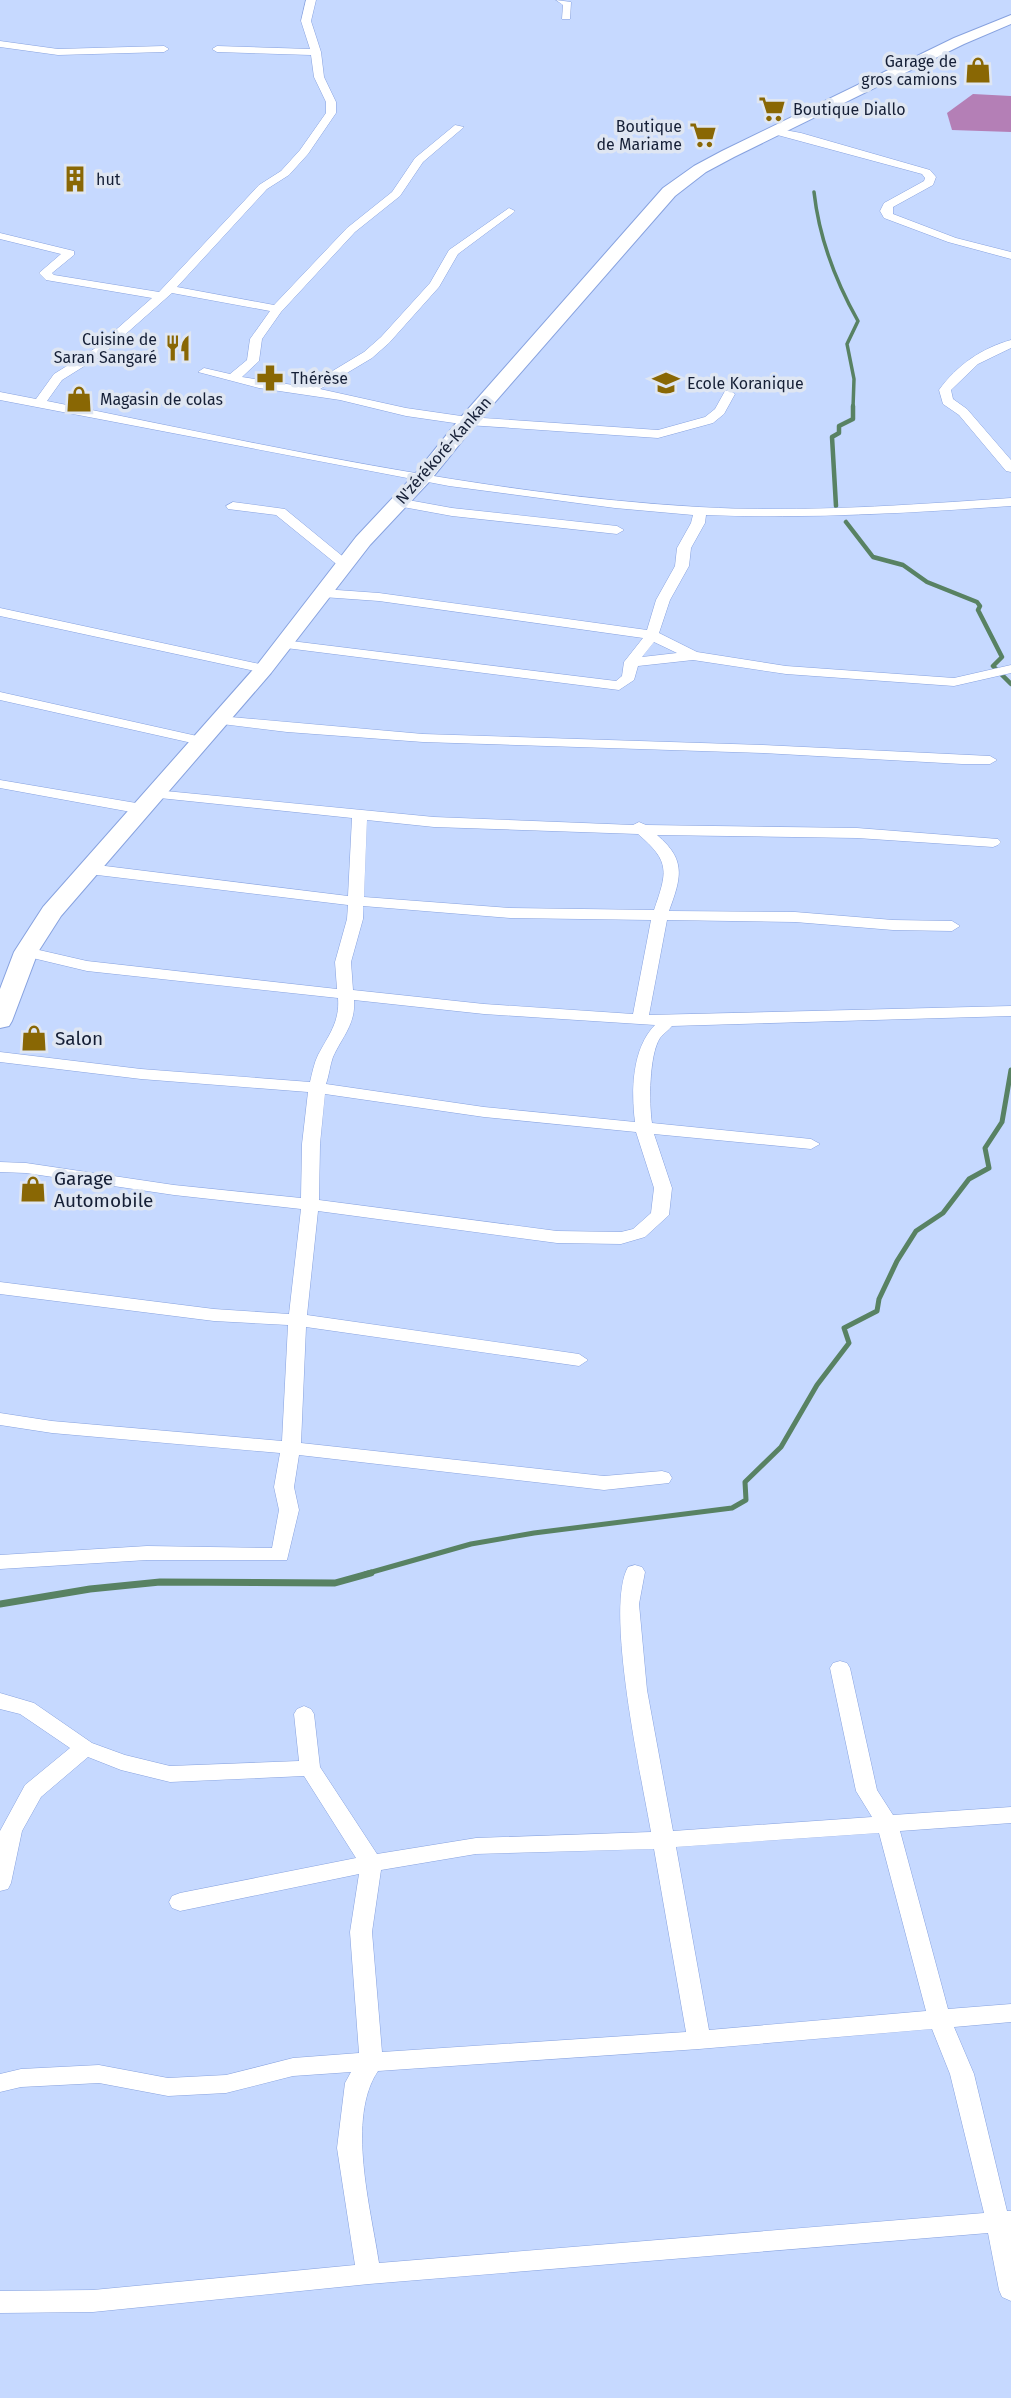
<svg xmlns="http://www.w3.org/2000/svg" width="1011" height="2398" font-family="'Fira Sans',sans-serif">
	<style>
		.forest { fill: #b47fb6 }
		.lines { fill: none; stroke-linecap: round; stroke-linejoin: round }
		.stream-far3 { stroke: #588263; stroke-width: 3.5 }
		.stream-far2 { stroke: #588263; stroke-width: 4.5 }
		.stream-far1 { stroke: #588263; stroke-width: 5 }
		.stream { stroke: #588263; stroke-width: 7 }
		.minor-casing { stroke: #87a2df; stroke-width: 1 }
		.highway-casing { stroke: #87a2df; stroke-width: 2 }
		.minor { fill: #fff; fill-rule: evenodd }
		.highway { fill: #fff; fill-rule: evenodd }
		.labels { text-anchor: middle; stroke-width: 7; stroke-linejoin: round; paint-order: stroke }
		.far-poi-label { font-size: 16px; fill: #151f36; stroke: #dfe6f2; text-anchor: start }
		.far-street-label { font-size: 16px; fill: #151f36; stroke: #dfe6f2 }
		.poi-label { font-size: 19px; fill: #151f36; stroke: #dfe6f2; text-anchor: start }
	</style>
	<rect width="100%" height="100%" fill="#c6d9ff"/>
	<path class="forest" d="M973,94L1011,96V132L952,130L947,113Z"/>
	<g class="lines">
		<path class="stream-far3" d="M814,192C819,237 836,282 858,321L847,344L854,379L853,408"/>
		<path class="stream-far2" d="M836,506L832,437L839,433V426L853,419V406
			M846,522L873,557L903,565L927,582L977,602L980,606L978,610L1002,657L993,666L1011,684"/>
		<path class="stream-far1" d="M365,1574L471,1544L534,1533L732,1508L746,1500L745,1482L781,1447L817,1385L849,1343L844,1328L877,1311L879,1299L897,1261L916,1231L943,1213L969,1179L989,1168L985,1148L1002,1122L1011,1070"/>
		<path class="stream" d="M0,1604L90,1589L160,1582L335,1583L371,1573"/>
		<g class="minor-casing">
			<path id="minor" d="M306,0H316L311,21L321,52L324,77L336,102V113L308,154L289,175L267,189L177,287L274,305L347,228L392,192L415,158L455,125L464,127L423,162L400,196L355,232L281,312L262,339L259,361L242,377L306,387L364,352L381,337L430,283L449,250L509,208L515,211L513,213L458,254L439,287L389,343L372,358L320,389L406,408L468,417L658,430L705,417L715,409L725,391L729,390L735,394L724,414L713,423L658,438L468,425L406,416L340,400L259,388L198,372L204,368L230,374L247,360L250,339L270,311L172,293L102,355L62,380L47,401C262,444 479,494 699,507C803,513 907,505 1011,498V506C909,513 808,519 706,515L705,523L691,548L689,566L670,600L659,633L697,652L786,666L954,678L1011,665V673L954,686L786,674L693,660L638,666L634,680L619,690L278,647V641L283,640L616,681L622,676L624,662L643,638L379,601L323,597L316,593L323,589L379,593L647,630L656,600L675,566L677,548L691,523L693,515L615,508L449,486L0,400V392L36,399L54,374L94,349L152,298L46,280L39,273L61,254L0,239V233L74,251V255L52,273L54,275L159,292L259,185L281,171L300,150L326,113V102L314,77L311,55L217,52L212,49L217,46L310,49L301,21ZM654,642L677,653L642,657Z
				M556,0L571,2L570,19H562L563,5Z
				M0,41L58,49L164,46L169,49L164,52L58,55L0,47Z
				M774,128L801,133L930,170L936,177L933,185L893,207V214L956,238L1011,252V259L948,242L884,218L880,211L884,203L924,181L925,178L922,174L770,133V129Z
				M1011,340V348L978,364L951,390L953,399L967,409L1011,460V472L1006,471L959,415L943,404L939,390C957,365 982,348 1011,340Z
				M397,498L452,508L617,526L624,530L617,534L452,516L392,505L390,502Z
				M233,502L285,509L352,564L350,567H340L276,515L228,509L226,506Z
				M0,608L264,665L271,669L264,673L0,616Z
				M0,692L206,738L208,741L201,745L0,700Z
				M219,716L423,734L763,745L990,756L997,760L990,764H962L763,753L423,742L287,732L214,723L212,720Z
				M0,780L142,804L150,809L142,814L0,788Z
				M155,790L434,817L633,825L639,822L646,825L857,828L998,839L1001,842L998,845L993,847L857,838L657,835C687,860 681,878 669,911L795,912L893,920L952,921L960,926L952,931L893,930L795,922L667,920L649,1015L1011,1006V1016L672,1026C669,1030 663,1034 660,1038C649,1055 649,1103 652,1123L811,1139L820,1144L811,1149L654,1134L672,1188L669,1215L645,1237L621,1244L557,1243L318,1211L307,1315L579,1354L588,1360L579,1366L306,1327L301,1443L604,1476L662,1471L669,1473L672,1478L669,1483L604,1490L299,1455L294,1487L299,1510L287,1560H147L0,1569V1555L147,1546L272,1548L279,1510L274,1487L280,1453L52,1433L0,1425V1413L52,1421L282,1441L288,1325L214,1321L0,1294V1282L214,1309L289,1314L301,1209L174,1195L26,1173L0,1172V1162L26,1163L174,1185L301,1198L302,1144L308,1092L141,1079L0,1062V1052L141,1069L310,1082C312,1074 314,1063 318,1055C328,1036 340,1022 338,998L87,971L20,955L18,952L26,947L87,961L337,989L335,962L347,919L348,905L89,874L81,869L89,864L348,896L352,818L150,797L148,794ZM367,820L434,827L638,834C671,862 667,872 654,910L510,908L364,897ZM363,906L510,918L651,920L633,1014L484,1004L353,990L351,962L363,919ZM354,1000L484,1014L655,1025C632,1048 631,1091 635,1122L484,1107L326,1084C329,1076 330,1065 333,1057C342,1037 356,1024 354,1000ZM325,1094L484,1117L636,1132L654,1188L651,1213L633,1229L621,1232L557,1231L319,1200L320,1144Z
				M635,1565L642,1567L645,1572L639,1604L647,1690L673,1831L872,1817L856,1791L830,1668L833,1663L840,1661L847,1663L850,1668L877,1790L893,1815L1011,1807V1823L900,1831L948,2009L1011,2004V2022L954,2027L974,2074L1007,2211H1011V2301L1002,2297L999,2290L988,2233L369,2284L93,2312L0,2313V2291L93,2290L355,2265L337,2148L345,2083L351,2072L293,2076L226,2093L168,2096L99,2083L21,2087L0,2092V2074L21,2069L99,2065L168,2078L226,2075L293,2058L359,2053L350,1932L359,1874L180,1911L172,1908L169,1902L172,1896L180,1893L356,1858L304,1776L170,1782L121,1770L88,1757L41,1797L22,1831L11,1883L8,1889L0,1891V1831L25,1785L70,1748L20,1714L0,1709V1693L34,1703L92,1743L125,1755L170,1766L299,1761L294,1714L297,1709L304,1706L311,1709L314,1714L320,1767L377,1854L476,1838L651,1832C642,1780 604,1608 628,1567ZM879,1833L926,2011L709,2030L676,1847ZM654,1849L686,2032L382,2052L372,1932L381,1870L476,1854ZM932,2029L950,2074L984,2213L379,2263C371,2209 346,2118 378,2071L699,2049Z"/>
		</g>
		<g class="highway-casing">
			<path id="highway" d="M1011,15V24L964,44L734,157L706,172L675,196L475,425L429,482L370,545L271,673L61,916L38,952L12,1021L9,1026L0,1028V989L14,952L43,907L257,665L356,537L415,474L461,417L663,188L694,166L722,151L954,38Z"/>
		</g>
		<use href="#minor" class="minor"/>
		<use href="#highway" class="highway"/>
	</g>
	<defs>
		<g id="shop-bare" transform="scale(2.1)"><path d="M-5-2.5h2.3a2.7 3.5 0 0 1 5.4 0H5L5.5 6h-11ZM-1.5-2.5h3a1.5 2.3 0 0 0-3 0Z" fill="#896704" stroke="#dfe6f2" stroke-width="2.5" paint-order="stroke"/></g>
		<g id="supermarket-bare" transform="scale(2.1)"><path d="M-6-5.5h2.5l.6 2H6L4.5 2H-2.5L-4.4-4H-6ZM-1.5 3.2a1.3 1.3 0 1 0 .1 0ZM3 3.2a1.3 1.3 0 1 0 .1 0Z" fill="#896704" stroke="#dfe6f2" stroke-width="2.5" paint-order="stroke"/></g>
		<g id="building-bare" transform="scale(2.1)"><path d="M-4-6H4V6H1V3H-1V6H-4ZM-2.5-4.3h1.7v1.8h-1.7ZM.8-4.3h1.7v1.8H.8ZM-2.5-1h1.7V.8h-1.7ZM.8-1h1.7V.8H.8Z" fill="#896704" stroke="#dfe6f2" stroke-width="2.5" paint-order="stroke"/></g>
		<g id="restaurant-bare" transform="scale(2.1)"><path d="M-5-6h1v4h1v-4h1v4h1v-4h1v5L-1.5 .5V6h-2V.5L-5-1ZM5-6V6H3V1.5H1.5Q1.5-4 5-6Z" fill="#896704" stroke="#dfe6f2" stroke-width="2.5" paint-order="stroke"/></g>
		<g id="pharmacy-bare" transform="scale(2.1)"><path d="M-2-6h4v4h4v4h-4v4h-4v-4h-4v-4h4Z" fill="#896704" stroke="#dfe6f2" stroke-width="2.5" paint-order="stroke"/></g>
		<g id="school-bare" transform="scale(2.1)"><path d="M0-5L7-2L0 1L-7-2ZM-4 1L0 2.5L4 1V4Q0 6-4 4Z" fill="#896704" stroke="#dfe6f2" stroke-width="2.5" paint-order="stroke"/></g>
	</defs>
	<g fill-rule="evenodd">
		<use href="#shop-bare" x="978" y="70"/>
		<use href="#supermarket-bare" x="772" y="109"/>
		<use href="#supermarket-bare" x="703" y="135"/>
		<use href="#building-bare" x="75" y="179"/>
		<use href="#restaurant-bare" x="178" y="348"/>
		<use href="#pharmacy-bare" x="270" y="378"/>
		<use href="#school-bare" x="666" y="383"/>
		<use href="#shop-bare" x="79" y="399"/>
		<use href="#shop-bare" x="34" y="1038"/>
		<use href="#shop-bare" x="33" y="1189"/>
	</g>
	<g class="labels">
		<g class="far-poi-label">
			<text x="957" y="67" text-anchor="end">Garage de<tspan x="957" dy="18">gros camions</tspan></text>
			<text x="793" y="115">Boutique Diallo</text>
			<text x="682" y="132" text-anchor="end">Boutique<tspan x="682" dy="18">de Mariame</tspan></text>
			<text x="96" y="185">hut</text>
			<text x="157" y="345" text-anchor="end">Cuisine de<tspan x="157" dy="18">Saran Sangaré</tspan></text>
			<text x="291" y="384">Thérèse</text>
			<text x="687" y="389">Ecole Koranique</text>
			<text x="100" y="405">Magasin de colas</text>
		</g>
		<g class="far-street-label">
			<text transform="translate(443 450) rotate(-49)" y="6">N'zérékoré-Kankan</text>
		</g>
		<g class="poi-label">
			<text x="55" y="1045">Salon</text>
			<text x="54" y="1185">Garage<tspan x="54" dy="22">Automobile</tspan></text>
		</g>
	</g>
</svg>
